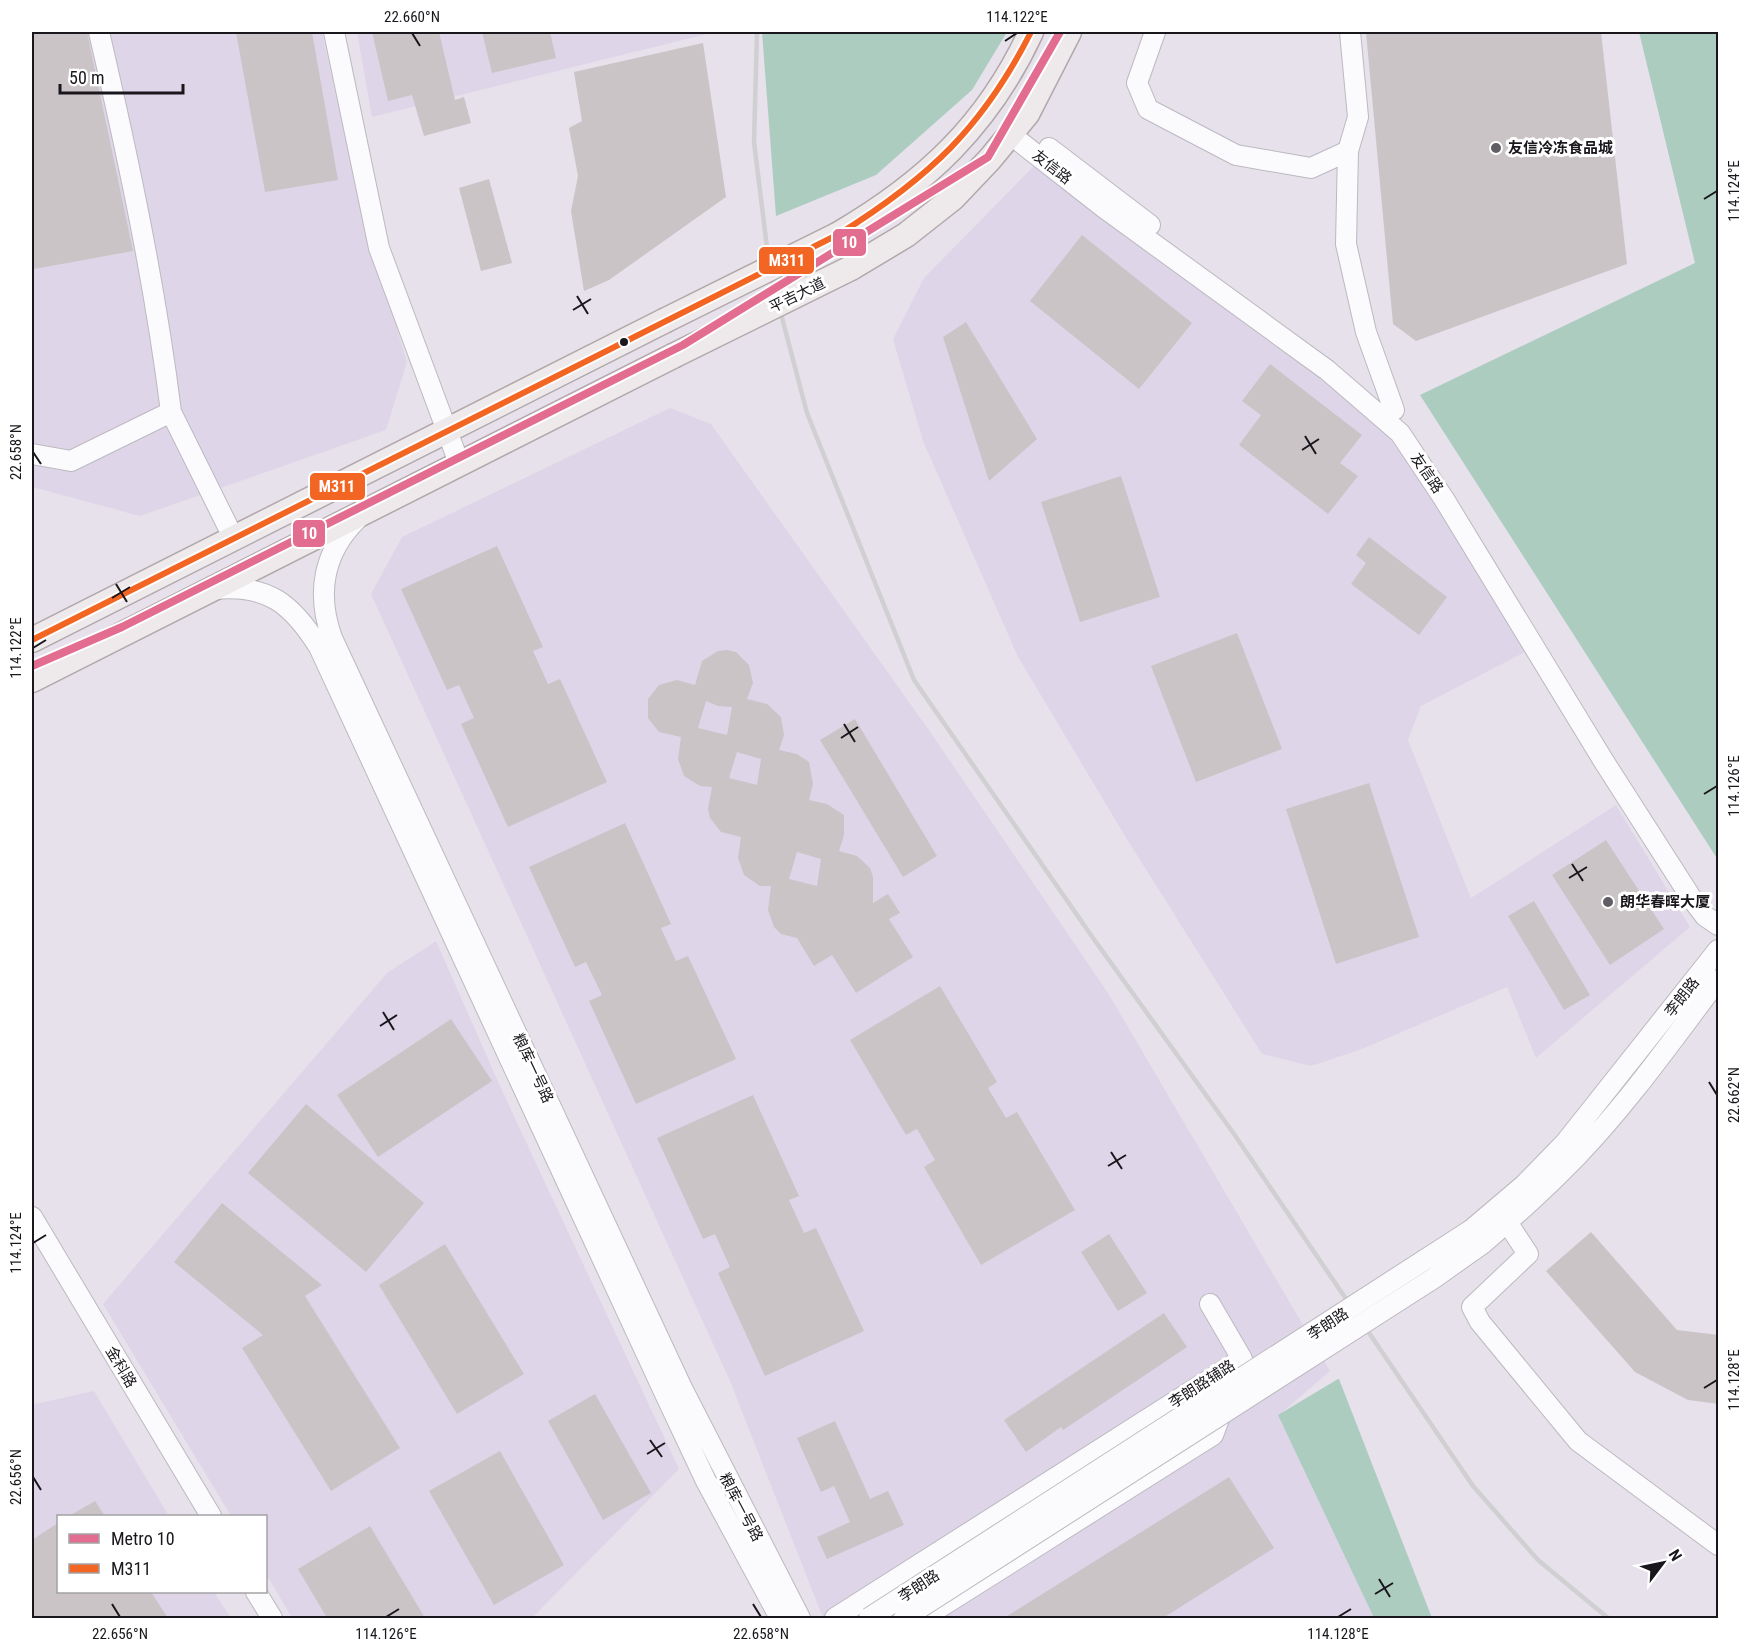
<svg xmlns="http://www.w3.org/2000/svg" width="1750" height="1650" font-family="'Roboto Condensed','Noto Sans SC',sans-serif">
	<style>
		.built { fill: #ded6e8 }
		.forest { fill: #adccc0 }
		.building { fill: #cac4c7; fill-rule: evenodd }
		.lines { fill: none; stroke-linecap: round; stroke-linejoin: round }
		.minor-casing { stroke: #bcb9c0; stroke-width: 22 }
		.major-casing { stroke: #b2a7aa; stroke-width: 27 }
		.minor { stroke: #fbfafc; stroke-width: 20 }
		.major { stroke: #eee9ea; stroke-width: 24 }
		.rail { stroke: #d0cfd2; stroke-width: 4.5 }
		.minor-bridge-casing { stroke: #bcb9c0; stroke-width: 22; stroke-linecap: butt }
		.major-bridge-casing { stroke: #b2a7aa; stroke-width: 27; stroke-linecap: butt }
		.minor-bridge { stroke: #fbfafc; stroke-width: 20 }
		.major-bridge { stroke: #eee9ea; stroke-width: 24 }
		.bus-1-casing { stroke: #fff; stroke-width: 10 }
		.bus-1 { stroke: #f26522; stroke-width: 6 }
		.metro-1-casing { stroke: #fff; stroke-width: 12 }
		.metro-1 { stroke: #e26d91; stroke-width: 8 }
		.ticks { fill: none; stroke: #19161c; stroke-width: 2 }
		.poi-dot { fill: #615d64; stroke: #fff; stroke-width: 2 }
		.bus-dot { fill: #19161c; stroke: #fff; stroke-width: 2 }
		.labels { text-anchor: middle; stroke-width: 6; stroke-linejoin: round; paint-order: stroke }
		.poi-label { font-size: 15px; font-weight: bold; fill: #19161c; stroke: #fff; text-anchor: start }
		.street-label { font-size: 15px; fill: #19161c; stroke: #fff }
		.line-badge { stroke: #fff; stroke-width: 2 }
		.badge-label { font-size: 16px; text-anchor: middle; font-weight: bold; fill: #fff }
		.neatline { fill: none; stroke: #19161c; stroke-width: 2 }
		.ticks-label { font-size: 15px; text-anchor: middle; fill: #19161c }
	</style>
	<rect width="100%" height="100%" fill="#e6e1eb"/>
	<path class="built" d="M32,32H322L360,206L407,362L386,430L140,516L32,487Z
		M357,32H715L372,117Z
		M1047,164L1402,434L1531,649L1421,706L1408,740L1471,898L1616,805L1690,927L1536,1058L1507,987L1362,1049L1311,1066L1262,1054L1125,836L1018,657L923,441L893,339L924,278L1033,167Z
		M670,408L711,424L931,733L1108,993L1330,1371L1279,1415L1374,1618H823L730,1381L371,594L402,537Z
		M436,941L504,1095L679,1469L532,1618H292L266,1574V1516H231L103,1304L387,973Z
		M94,1391L169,1516H58V1592H214L231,1618H32V1408L35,1404Z"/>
	<path class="forest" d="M762,32H1007L972,90L876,175L776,216Z
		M1639,32H1718V860L1420,395L1695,263Z
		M1338,1379H1339L1432,1618H1374L1278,1415Z"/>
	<path class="building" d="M32,32H87L133,251L34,269L32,254Z
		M236,32H312L338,180L265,192Z
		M372,32H439L455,100L464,97L471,123L424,136L412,95L388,101Z
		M482,32H550L556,58L492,73Z
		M1366,32H1601L1627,264L1416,341L1393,324Z
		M703,43L726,197L609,280L584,291L571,211L578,176L569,128L582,121L574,72Z
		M489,179L512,263L481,271L459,188Z
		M1082,235L1192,323L1139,389L1030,301Z
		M966,322L1037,439L989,481L943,337Z
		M1270,364L1362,435L1340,463L1358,476L1328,514L1239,445L1261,415L1242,401Z
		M1121,476L1160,597L1080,622L1041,502Z
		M1369,537L1447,597L1419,635L1351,584L1366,563L1356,555Z
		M497,546L543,647L533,651L548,684L560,679L607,782L508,827L461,724L474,718L459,685L447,690L401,589Z
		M1237,633L1282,749L1196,782L1151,666Z
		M727,650L736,652L749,665L753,683L747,699L767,704L781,717L784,735L779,750L797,754L809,762L813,784L809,800L827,804L844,815V835L839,851L857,856L870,868L873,877V903L888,894L900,913L889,919L913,957L856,993L832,955L814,966L797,938L781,934L774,927L768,910L771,886H760L744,875L738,858L741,837L721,832L710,818L708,809L712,787L700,786L684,776L678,759L681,737L659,732L648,718V699L659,685L677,680L695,685L702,661L718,651ZM706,701L718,706L732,707L727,735L698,728ZM737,752L761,759L757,785L729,778ZM797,852L821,859L817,886L789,879Z
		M855,719L937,856L903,877L820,740Z
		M1369,783L1419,937L1336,964L1286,809Z
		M625,823L671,924L661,928L676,961L688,956L736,1059L636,1104L589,1001L602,995L586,962L575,967L529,867Z
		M1606,840L1664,929L1610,965L1552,875Z
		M1534,901L1590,995L1564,1010L1508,916Z
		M940,986L997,1082L988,1088L1006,1118L1017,1112L1075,1210L981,1265L924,1167L935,1160L917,1129L906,1135L850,1040Z
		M451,1019L492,1081L378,1157L337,1095Z
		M753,1095L799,1196L789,1200L804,1233L816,1228L864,1331L765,1376L718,1273L730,1267L715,1234L703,1239L657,1138Z
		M306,1104L424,1203L366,1272L248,1173Z
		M222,1203L322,1285L305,1296L400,1448L331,1491L242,1348L263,1335L174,1262Z
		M1591,1232L1677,1330L1719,1335V1404L1688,1400L1635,1372L1546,1271Z
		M1109,1234L1147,1293L1118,1311L1081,1252Z
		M445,1244L524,1374L457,1414L379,1285Z
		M1164,1313L1187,1347L1063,1430L1061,1427L1026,1452L1004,1420Z
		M595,1394L651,1493L603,1520L548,1421Z
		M835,1421L870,1499L888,1491L904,1525L827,1559L817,1537L850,1522L834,1486L821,1492L797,1438Z
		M500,1451L564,1565L494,1605L429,1491Z
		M1229,1477L1274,1548L1163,1618H1004Z
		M95,1501L105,1516H69Z
		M58,1523V1592H151L168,1618H32V1540Z
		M370,1526L425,1618H327L298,1569Z"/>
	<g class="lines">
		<g class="minor-casing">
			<path id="minor" d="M334,32L379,248L459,463
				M1155,32L1137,83L1148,109L1236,155L1311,168L1348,151L1358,117L1350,32
				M1010,134L1103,207L1327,370L1400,433L1444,499L1603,760L1692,899L1705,916L1718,925
				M1049,148L1150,225
				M1348,151L1346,244L1366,332L1394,410
				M171,412L234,539
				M32,454L71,461L171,412C155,284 128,157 99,32
				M358,518C323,552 316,593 332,638L681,1386L800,1618
				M215,589C268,584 292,604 319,647L665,1394L706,1481L780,1618
				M32,1217L211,1516
				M1507,1222L1528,1254L1472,1307L1480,1322L1578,1441L1718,1545
				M1471,1230L1524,1185L1565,1143L1718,950
				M1482,1244C1515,1216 1547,1187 1577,1156C1629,1102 1673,1039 1718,980
				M1210,1304L1242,1359
				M256,1592L272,1618
				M835,1618L1242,1359
				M923,1618L1213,1435L1236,1374"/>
		</g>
		<g class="major-casing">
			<path id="major" d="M839,234C926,183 988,125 1031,32
				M851,268L906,235L953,198L990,159L1027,114L1069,32
				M32,640L664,321
				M32,680L673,356"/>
		</g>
		<use href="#minor" class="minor"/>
		<use href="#major" class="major"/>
		<path class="rail" d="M757,32L754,142L770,272L807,413L914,680L1093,938L1234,1134L1473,1486L1538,1560L1608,1618"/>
		<g class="minor-bridge-casing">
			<path id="minor-bridge" d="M869,1618L1471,1230
				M904,1618L1434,1278L1482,1244"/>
		</g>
		<g class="major-bridge-casing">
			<path id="major-bridge" d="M664,321L839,234
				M673,356L851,268"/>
		</g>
		<use href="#minor-bridge" class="minor-bridge"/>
		<use href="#major-bridge" class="major-bridge"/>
		<g class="bus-1-casing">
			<path id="bus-1" d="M32,640L839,234C929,178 983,127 1031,32"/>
		</g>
		<use href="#bus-1" class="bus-1"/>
		<g class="metro-1-casing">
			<path id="metro-1" d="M32,666L122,627L683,345L988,157L1060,32"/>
		</g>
		<use href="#metro-1" class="metro-1"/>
	</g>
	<path class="ticks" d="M412,33L420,46M1005,41L1017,33M1704,199L1717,191M577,296L588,314M573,310L591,299M1305,436L1316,454M1302,450L1319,439M33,452L41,464M116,584L127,602M112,598L130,587M33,648L46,640M844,724L855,742M841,738L858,727M1704,794L1717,786M1572,864L1583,881M1569,878L1587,867M383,1012L394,1030M380,1026L397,1015M1709,1082L1717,1095M1111,1152L1122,1169M1108,1166L1126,1155M33,1243L46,1235M1704,1388L1717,1380M650,1440L662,1457M647,1454L665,1443M33,1477L41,1490M1379,1579L1390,1597M1375,1594L1393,1583M112,1604L120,1617M753,1604L761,1617M386,1617L399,1609M1338,1617L1351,1609"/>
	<g class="poi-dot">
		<circle cx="1496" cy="148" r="6"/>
		<circle cx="1608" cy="902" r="6"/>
	</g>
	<circle class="bus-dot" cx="624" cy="342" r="5"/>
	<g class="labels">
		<g class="poi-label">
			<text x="1508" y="153">友信冷冻食品城</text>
			<text x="1620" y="907">朗华春晖大厦</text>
		</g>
		<g class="street-label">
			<text transform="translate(1052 167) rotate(38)" y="5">友信路</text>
			<text transform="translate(797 295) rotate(-26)" y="5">平吉大道</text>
			<text transform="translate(1427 473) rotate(56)" y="5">友信路</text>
			<text transform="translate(1682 997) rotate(-52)" y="5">李朗路</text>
			<text transform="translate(533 1068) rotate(65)" y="5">粮库一号路</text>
			<text transform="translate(1328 1324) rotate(-33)" y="5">李朗路</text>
			<text transform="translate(121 1367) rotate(59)" y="5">金科路</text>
			<text transform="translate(1202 1384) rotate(-33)" y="5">李朗路辅路</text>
			<text transform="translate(741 1507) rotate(62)" y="5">粮库一号路</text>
			<text transform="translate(919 1586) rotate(-33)" y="5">李朗路</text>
		</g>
	</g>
	<g class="line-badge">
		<rect x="832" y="228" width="35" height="29" rx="6" fill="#e26d91"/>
		<rect x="758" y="246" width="57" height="29" rx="6" fill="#f26522"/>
		<rect x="309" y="472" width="57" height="29" rx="6" fill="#f26522"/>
		<rect x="292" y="519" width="34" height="29" rx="6" fill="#e26d91"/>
	</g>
	<g class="badge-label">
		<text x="849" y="248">10</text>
		<text x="787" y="266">M311</text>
		<text x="337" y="492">M311</text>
		<text x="309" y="539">10</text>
	</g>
	<rect width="1750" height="1650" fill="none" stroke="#ffffff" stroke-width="66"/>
	<rect x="57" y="1515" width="210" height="78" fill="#ffffff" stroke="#a3a2a4" stroke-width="1.5"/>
	<rect x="69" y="1534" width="30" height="9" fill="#e26d91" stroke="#a3a2a4" stroke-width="1.5"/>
	<text x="111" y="1545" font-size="18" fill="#19161c">Metro 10</text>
	<rect x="69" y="1564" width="30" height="9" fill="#f26522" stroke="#a3a2a4" stroke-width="1.5"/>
	<text x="111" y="1575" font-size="18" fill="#19161c">M311</text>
	<g transform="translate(1663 1563) rotate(58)" stroke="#ffffff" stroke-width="4.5" paint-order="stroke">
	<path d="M0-4.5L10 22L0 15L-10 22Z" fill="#19161c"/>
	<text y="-9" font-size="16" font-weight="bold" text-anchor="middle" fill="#19161c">N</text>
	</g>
	<path d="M60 84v9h123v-9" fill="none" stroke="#19161c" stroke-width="3"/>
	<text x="69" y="84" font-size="18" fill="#19161c" stroke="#ffffff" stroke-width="4.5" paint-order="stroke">50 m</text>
	<rect x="33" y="33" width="1684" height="1584" class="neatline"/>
	<g class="ticks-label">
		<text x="412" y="22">22.660°N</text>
		<text x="1017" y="22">114.122°E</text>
		<text transform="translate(1734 191) rotate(-90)" y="5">114.124°E</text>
		<text transform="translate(16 452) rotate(-90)" y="5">22.658°N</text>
		<text transform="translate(16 648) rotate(-90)" y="5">114.122°E</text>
		<text transform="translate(1734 786) rotate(-90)" y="5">114.126°E</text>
		<text transform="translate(1734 1095) rotate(-90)" y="5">22.662°N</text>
		<text transform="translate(16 1243) rotate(-90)" y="5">114.124°E</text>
		<text transform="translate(1734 1380) rotate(-90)" y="5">114.128°E</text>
		<text transform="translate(16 1477) rotate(-90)" y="5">22.656°N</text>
		<text x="120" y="1639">22.656°N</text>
		<text x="386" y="1639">114.126°E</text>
		<text x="761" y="1639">22.658°N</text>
		<text x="1338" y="1639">114.128°E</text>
	</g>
</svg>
